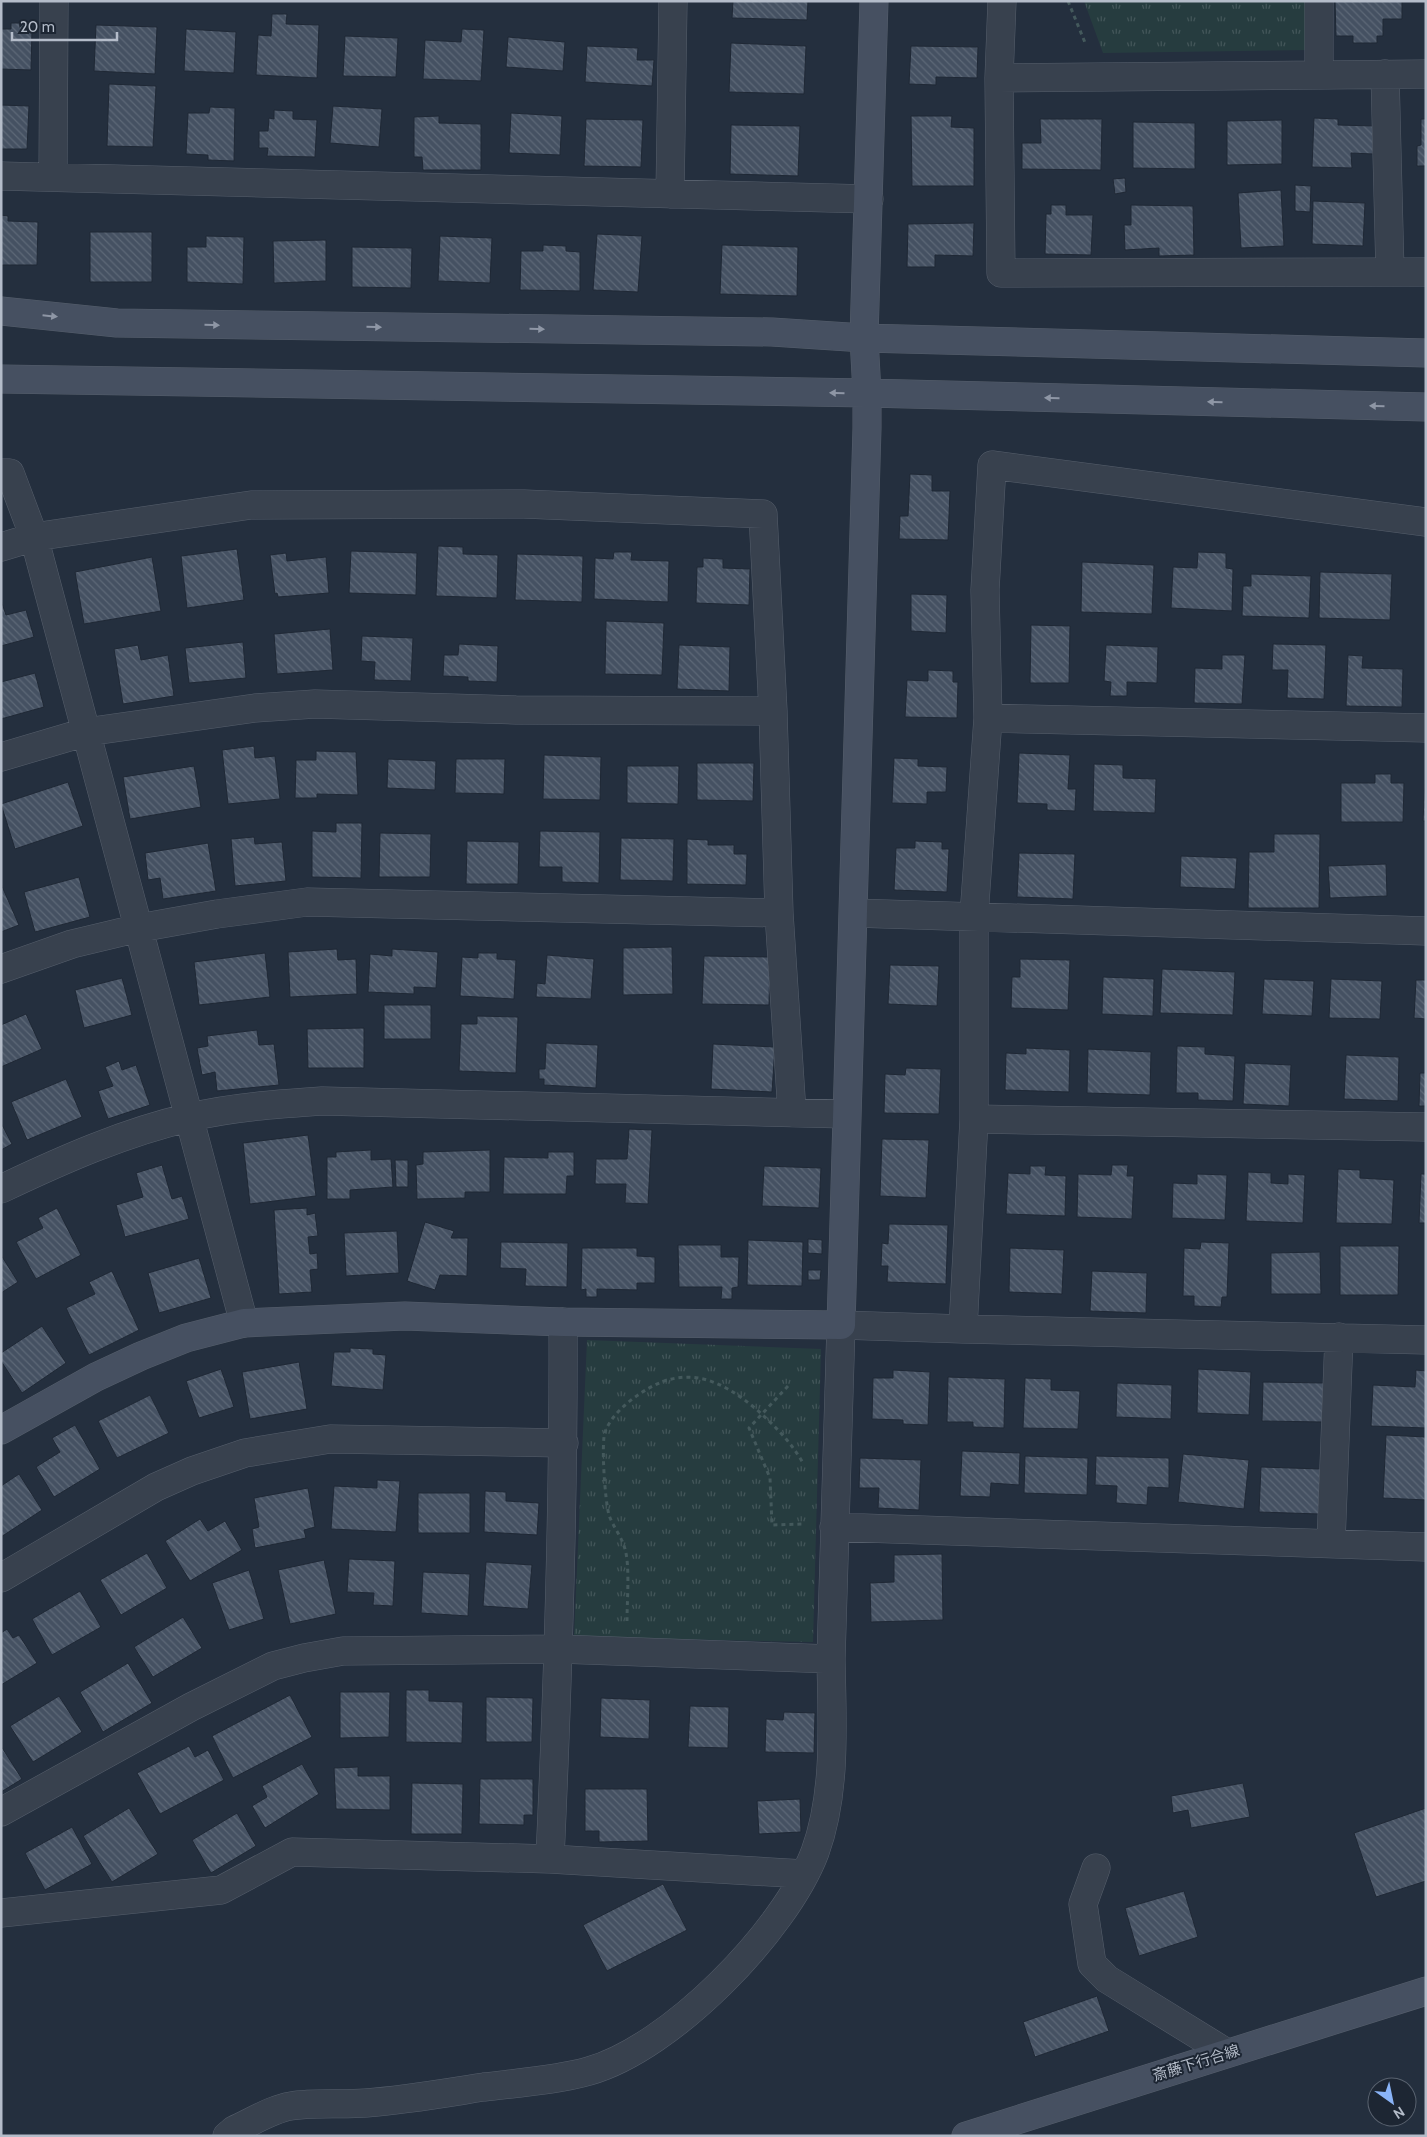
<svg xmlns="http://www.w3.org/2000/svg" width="1427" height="2137" font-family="Cabin,'Noto Sans JP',sans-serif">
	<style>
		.park { fill: url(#park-tufts) }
		.building { fill: url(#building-back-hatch); stroke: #1f2835 }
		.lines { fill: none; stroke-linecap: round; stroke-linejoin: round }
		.street-casing { stroke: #565f6c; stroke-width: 29 }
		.secondary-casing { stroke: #565f6c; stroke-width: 29 }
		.path { stroke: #44595c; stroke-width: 3; stroke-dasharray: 4 4; stroke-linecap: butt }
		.street { stroke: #38414e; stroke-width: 28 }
		.secondary { stroke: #465061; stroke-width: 28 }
		.oneway { fill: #8e96a5 }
		.labels { text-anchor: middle; stroke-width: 4; stroke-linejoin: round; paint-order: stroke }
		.street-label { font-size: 15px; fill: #b4bcc9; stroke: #1d2633 }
	</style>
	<defs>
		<pattern id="park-tufts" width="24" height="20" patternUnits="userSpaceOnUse" patternTransform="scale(1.25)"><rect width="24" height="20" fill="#263c3f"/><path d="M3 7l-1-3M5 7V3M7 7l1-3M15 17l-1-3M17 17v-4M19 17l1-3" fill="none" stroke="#435659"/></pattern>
		<pattern id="building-back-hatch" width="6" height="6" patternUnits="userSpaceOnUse" patternTransform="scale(1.25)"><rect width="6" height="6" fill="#455162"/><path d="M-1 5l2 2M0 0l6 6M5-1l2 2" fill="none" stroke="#5d6877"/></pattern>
	</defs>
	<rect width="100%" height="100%" fill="#242f3e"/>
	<path class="park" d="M1084,1H1309L1310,50L1103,53Z
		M587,1340L821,1349L813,1642L574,1637Z"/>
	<path class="building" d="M733,1H808L807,20L732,18Z
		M1335,1H1402V19H1383V36H1377V43H1353V36H1336Z
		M272,14H287L286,24L319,25L317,78L256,75L258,35L271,36Z
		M11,23H27L28,30H32L31,70L1,69V29H11Z
		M96,25L157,27L155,74L94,71Z
		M186,29L236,32L234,73L184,71Z
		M462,29L484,30L481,81L423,79L425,40L461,42Z
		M345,36L398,38L396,77L343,76Z
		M508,37L565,42L563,71L506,67Z
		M731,43L806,46L804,94L729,92Z
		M587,46L638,48L637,60H654L652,86L585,82Z
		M911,46L978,47L977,78L936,77V85L909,84Z
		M109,84L156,86L153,147L107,146Z
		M1,105L29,106L27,149H1Z
		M333,106L382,109L379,147L330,143Z
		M210,107L235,108L234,161L208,160V155L186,154L188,113H209Z
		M274,110L293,111V119L317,120L315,157L267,156L268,148H259V131H268L269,118L274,119Z
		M511,113L562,116L560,155L509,153Z
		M439,116V123L481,124V170H423L422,157H414V117Z
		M911,116H952L951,127L974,128V186H912Z
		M1314,118L1338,119V125L1374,126L1373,154L1351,153L1352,168L1312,167Z
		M586,119L643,120L641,167L584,166Z
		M1040,119H1102L1101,170L1022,169V143H1041Z
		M1421,119H1426V166H1417V146L1421,145Z
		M1282,120V164L1227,165V121Z
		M1133,122L1195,123V169L1133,168Z
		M731,125L800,126L798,176L730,174Z
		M1125,178L1126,192L1115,194L1113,179Z
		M1295,185L1311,186L1310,212L1295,211Z
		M1281,190L1284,246L1241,248L1238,193Z
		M1313,201L1365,203L1363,246L1312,244Z
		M1051,205H1066V215H1093L1091,255L1045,254L1046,214H1051Z
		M1131,205L1193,206L1194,255L1159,256V248L1125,250L1124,225H1131Z
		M1,215L8,216V221L38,222L37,265H1Z
		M974,223L973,256L935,255V267H907L908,224Z
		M90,232H152V282H90Z
		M597,234L642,236L638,292L593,290Z
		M206,236L244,237L243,284L187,282V247H206Z
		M440,236L492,238L490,283L438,281Z
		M326,240V281L274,283L273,241Z
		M543,245L566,246V251L580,252V291L520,290L521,251H543Z
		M722,245L798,247L797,296L720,294Z
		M352,247L412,248L411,288L352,287Z
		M910,474L932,475V491H950L948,540L899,539L900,516H908Z
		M438,546L463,547V554L498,555L497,598L436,596Z
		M237,549L244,600L187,608L181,556Z
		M351,551L417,553L416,595L349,593Z
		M614,552H632L631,560L669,561L668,602L594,599L595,558L613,559Z
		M1198,552L1226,553V568L1233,569L1232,611L1171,608L1173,567L1197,568Z
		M286,553L287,561L326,557L329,593L278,597L277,593L275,594L270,555Z
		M517,554L583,556L582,602L515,600Z
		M152,557L161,611L84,624L75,572Z
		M703,558L723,559V568L750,569L749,605L696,603L697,567H703Z
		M1082,562L1154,565L1152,614L1081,612Z
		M1320,572L1392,574L1390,620L1319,618Z
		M1251,574L1311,576L1309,618L1242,616L1243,586H1251Z
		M911,594L947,595L946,633L911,631Z
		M1,600L6,615L26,610L34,637L1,646Z
		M606,621L664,623L662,675L605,674Z
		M1031,625L1070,626L1069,683H1030Z
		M330,629L333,670L277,674L274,634Z
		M362,636L413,638L411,681L374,680L375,662L361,661Z
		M243,642L246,678L189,683L185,648Z
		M459,644L498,646L497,682L468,681V677L443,676L444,655H458Z
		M1273,644L1326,645L1324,699L1287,698L1288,670H1272Z
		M138,645L141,660L168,655L174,696L123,704L114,649Z
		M679,645L730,647L729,691L677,689Z
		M1106,645L1158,647L1157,683L1127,682V696H1110L1111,682L1104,681Z
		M1222,655H1245L1242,704L1194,703L1195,668L1222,669Z
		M1348,655L1363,656L1362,668L1403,669L1402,707L1346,706Z
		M928,670L953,671V682H958L957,718L905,717L907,680L928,681Z
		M35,673L44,707L1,719V682Z
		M254,746L255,758L275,756L280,799L228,804L222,750Z
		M316,751L356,752L358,795L317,794V798H295L296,760H316Z
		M1019,753L1070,755L1068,789H1076L1075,811L1047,810V804L1017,803Z
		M544,755L601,757L600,800L543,799Z
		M894,758L918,759V766L947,767L946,792H927V804L892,803Z
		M388,759L436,761L435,790L387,788Z
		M456,759H505L504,794L455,793Z
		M697,763H754L753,801L697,800Z
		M1094,764L1123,765V778L1156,779L1155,813L1093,811Z
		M194,766L201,807L130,819L123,777Z
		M627,766H679L678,804L627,803Z
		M1375,774H1391V783H1404L1403,822H1341V783H1375Z
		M1425,780H1426V821H1423Z
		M68,782L83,826L15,849L1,804Z
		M336,823H362L361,878L312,877V831L336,832Z
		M540,831L600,832L599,883L562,882V867H539Z
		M380,833L431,834L430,877H379Z
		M1274,834H1320L1319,908H1248L1249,852H1274Z
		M254,837L255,844L282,842L286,881L235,886L231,839Z
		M621,838L674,839L673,881L620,880Z
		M687,839L708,840V845H734V854H747L746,885L687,884Z
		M467,841L519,842L518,884H466Z
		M915,841L942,842V849H949L947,892L894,890L896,848H915Z
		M208,843L216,891L163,899L160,878L148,880L145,853Z
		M1019,853L1075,854L1073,899L1017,897Z
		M1181,856L1237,858L1235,889L1180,887Z
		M1386,864L1387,896L1330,898L1328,866Z
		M79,877L90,917L35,932L24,892Z
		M1,884L19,925L1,932Z
		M672,947L673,994L623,995V948Z
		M337,949L338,960L356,959L357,994L290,997L288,952Z
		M392,949L438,952L436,988L414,987V994L368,992L370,954L392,956Z
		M265,953L270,997L199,1005L194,962Z
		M478,953H497V959L516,960L514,999L460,996L462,957L478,958Z
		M547,955L594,959L591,999L536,997L537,983L545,984Z
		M704,956L770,957L769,1005L702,1004Z
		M1020,959L1070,960L1068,1010L1011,1008L1012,977H1020Z
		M890,965L939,966L937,1006L888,1004Z
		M1162,969L1235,972L1233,1015L1160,1013Z
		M1103,977L1154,979L1153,1016L1102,1014Z
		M122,978L132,1015L84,1028L75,990Z
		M1264,979L1314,981L1312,1016L1262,1014Z
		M1331,979L1382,981L1380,1019L1329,1018Z
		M1416,980H1426V1019L1414,1018Z
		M384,1005H431V1039H384Z
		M26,1014L42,1049L1,1067V1025Z
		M477,1016L518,1017L516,1073L459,1071L461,1024H477Z
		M364,1028V1068H308L307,1029Z
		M257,1030L259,1045L274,1044L279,1085L217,1091L215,1072L202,1075L197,1048L208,1046L207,1036Z
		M546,1043L598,1045L596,1088L544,1085V1079H539V1069H545Z
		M713,1044L775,1047L772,1092L711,1089Z
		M1177,1046L1205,1047V1054L1235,1056L1233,1101L1198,1100V1093H1176Z
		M1026,1048L1070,1050L1069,1092L1005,1090L1006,1053L1026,1054Z
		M1088,1049L1151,1052L1150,1095L1087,1093Z
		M1346,1055L1399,1057L1398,1101L1344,1099Z
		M119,1061L122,1070L136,1065L150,1105L108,1119L98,1091L113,1086L105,1067Z
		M1245,1063L1291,1065L1289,1106L1243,1104Z
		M906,1068L941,1069L939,1114L884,1113L885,1074L905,1075Z
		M1420,1073H1426V1106H1419Z
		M66,1079L82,1117L27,1140L11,1102Z
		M1,1123L12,1144L1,1150Z
		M629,1129L652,1130L648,1204L625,1203L626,1184H595L596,1159H627Z
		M308,1135L316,1196L250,1204L243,1143Z
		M882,1139L929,1140L926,1198L880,1196Z
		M371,1150V1160L391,1159L393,1187L350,1190V1199H327V1157H336V1152Z
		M490,1150V1192H465V1198L417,1199L416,1165L423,1164V1152Z
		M548,1152H574V1176H567L566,1194H503L504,1157L548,1158Z
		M395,1160H408V1187H396Z
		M162,1165L172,1199L182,1196L189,1219L125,1237L116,1205L143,1197L136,1173Z
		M1112,1165H1128L1127,1176H1134L1132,1219L1077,1217L1078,1174L1111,1175Z
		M764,1166L821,1168L819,1208L762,1206Z
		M1030,1166H1046L1045,1175L1066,1176L1065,1216L1006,1214L1008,1173L1030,1174Z
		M1338,1169L1360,1170V1178L1394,1180L1392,1224L1336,1223Z
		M1248,1172L1271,1173V1183L1288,1184V1174L1305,1175L1303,1223L1246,1221Z
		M1197,1174L1227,1175L1225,1220L1172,1218L1173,1183L1197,1184Z
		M1421,1174H1426V1223H1419Z
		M57,1208L81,1255L36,1279L16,1242L43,1228L38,1218Z
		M307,1208V1215L315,1213L318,1236L308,1237L310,1254L317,1253L318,1269L310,1270L312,1292L279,1294L274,1210Z
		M425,1222L454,1231L451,1238H468L467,1276L440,1275L435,1290L407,1281Z
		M889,1224L948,1225L946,1284L887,1282L888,1266H881L882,1243L888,1244Z
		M397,1231L399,1273L346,1276L344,1233Z
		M808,1239L822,1240V1254L808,1253Z
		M748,1240L803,1242L802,1286L747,1285Z
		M501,1242L568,1243L567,1287L525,1286L526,1269L500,1268Z
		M1201,1242L1229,1243L1227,1297H1222L1221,1307L1194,1306V1296H1183L1184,1248L1200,1249Z
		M678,1245H721V1257H739L738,1287L732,1288V1299H721L722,1287H679Z
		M1340,1246H1399L1398,1295H1340Z
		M582,1248H637V1256L655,1257V1283H637V1290L597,1289V1297H586V1289L581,1290Z
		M1010,1248L1064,1250L1062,1294L1009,1292Z
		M1320,1252L1321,1294H1271V1253Z
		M1,1255L18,1282L1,1293Z
		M199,1258L211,1298L159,1313L148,1273Z
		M808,1270H821L820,1280H808Z
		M112,1271L139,1330L89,1355L66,1308L95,1294L89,1282Z
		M1092,1271L1147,1273L1146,1313L1090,1311Z
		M42,1326L66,1363L22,1393L1,1361V1353Z
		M350,1348L373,1349V1354L386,1355L383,1390L331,1386L334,1352H350Z
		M299,1362L307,1409L250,1419L242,1372Z
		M221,1369L234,1407L199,1418L186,1381Z
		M1198,1369L1251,1372L1249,1415L1197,1413Z
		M893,1370L930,1372L928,1425L903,1424V1420L872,1419L873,1378H893Z
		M1416,1370L1426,1371V1428L1371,1426L1373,1385L1415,1387Z
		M948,1377L1005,1379L1004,1428L973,1427V1422H947Z
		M1025,1378L1051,1379V1390L1080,1391L1078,1429L1023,1428Z
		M1263,1382L1324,1383L1323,1422L1262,1421Z
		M1117,1383L1172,1385L1171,1419L1116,1417Z
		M150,1395L169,1433L117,1458L98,1421Z
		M75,1425L100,1469L54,1497L36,1467L60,1452L52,1438Z
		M1386,1435L1426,1437V1500L1383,1498Z
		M962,1451L1020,1453L1019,1485L991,1483L990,1497L960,1496Z
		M1183,1454L1249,1460L1244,1509L1178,1502Z
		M1025,1456L1088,1458L1087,1495L1024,1493Z
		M1096,1456L1169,1458V1488L1148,1487L1147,1505L1116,1503L1117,1486L1095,1485Z
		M860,1458L921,1460L919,1510L878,1508L879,1488H859Z
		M1261,1467L1321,1469L1319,1514L1259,1512Z
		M19,1474L42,1510L1,1537V1486Z
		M377,1480L400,1481L396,1532L331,1529L334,1486L377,1488Z
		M308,1488L315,1527L304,1530L306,1538L255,1548L252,1529L259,1527L254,1498Z
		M485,1491L506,1492V1501L539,1503L537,1535L484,1532Z
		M418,1493H470V1533H418Z
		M200,1519L208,1531L225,1521L242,1550L190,1581L165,1541Z
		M147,1553L167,1588L121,1615L100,1580Z
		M942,1554L943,1620L871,1622L870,1583L894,1582V1555Z
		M349,1559L395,1561L393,1606L373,1605L374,1593L347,1592Z
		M324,1560L336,1614L290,1624L278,1570Z
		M486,1562L532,1565L528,1609L483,1606Z
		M249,1570L264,1619L229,1630L212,1583Z
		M423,1572L470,1574L468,1616L421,1613Z
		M80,1591L101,1627L52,1655L32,1619Z
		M183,1617L202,1648L153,1677L134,1647Z
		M7,1629L13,1638L19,1635L37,1663L1,1685V1633Z
		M128,1663L152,1703L103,1732L80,1692Z
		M406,1690H429V1701L463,1702L462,1743L406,1742Z
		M340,1692H390L389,1737L340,1738Z
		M290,1695L312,1737L233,1778L212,1736Z
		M59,1696L82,1732L33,1762L10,1726Z
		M486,1697L533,1698L532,1742H486Z
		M601,1698L650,1700L649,1739L600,1737Z
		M690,1706L729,1707L728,1748L688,1747Z
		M784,1712L815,1713L814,1753L765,1752L766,1719L783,1720Z
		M1,1746L22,1779L1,1792Z
		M189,1746L195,1757L208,1750L224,1780L160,1814L137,1773Z
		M302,1764L319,1794L265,1828L252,1806L267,1797L262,1786Z
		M358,1767V1776H390V1810L336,1809L334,1768Z
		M480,1779H533V1815H524V1825L479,1824Z
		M412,1783L463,1784L462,1834H411Z
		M1243,1783L1250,1817L1191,1828L1188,1810L1173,1813L1171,1796Z
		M585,1789H647L648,1841L599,1842V1831H585Z
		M800,1799L801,1832L759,1834L757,1801Z
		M129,1808L158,1854L112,1882L83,1836Z
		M1426,1808V1881L1376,1897L1354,1833Z
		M237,1813L256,1846L211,1873L192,1840Z
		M72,1827L92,1864L45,1890L25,1853Z
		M663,1884L687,1930L607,1971L583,1925Z
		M1184,1891L1198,1937L1139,1956L1125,1908Z
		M1097,1996L1109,2031L1035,2057L1023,2022Z"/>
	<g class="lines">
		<g class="street-casing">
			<path id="street" d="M1002,1L999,78L1001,273L1426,272
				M1385,74L1390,272
				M1319,75V1
				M999,78L1426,74
				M1,176L869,199
				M53,176L54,1
				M670,194L673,1
				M1,473H10L34,537L244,1323
				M1,547L34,537L251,505L524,504L763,514L773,711L516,710L315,704L255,708L86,732L1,757
				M988,718L1426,728
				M779,913L792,1113
				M854,913L1426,931
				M1,969L72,944L139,928L217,914L307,902L779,913L773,711
				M974,1119L1426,1127
				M1,1189C62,1160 125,1132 191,1117C234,1107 279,1104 323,1101L846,1114
				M963,1329L974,1119V916L988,718L985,590L992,465L1426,522
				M834,1527L1426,1547
				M1331,1543L1339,1337
				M1,1578L156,1487L192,1471L245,1453L330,1439L564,1443
				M1,1812L191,1707L273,1666L304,1658L343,1651L559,1649L831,1659L841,1325L963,1329L1426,1340
				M550,1859L804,1874
				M1096,1868L1083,1904L1092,1964L1107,1979L1227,2053
				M1,1913L221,1890L292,1852L550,1859C558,1680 564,1501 563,1322
				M227,2136L234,2130C252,2122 272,2109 291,2106C315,2102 342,2105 366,2103C405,2100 445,2093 484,2087C517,2083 558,2080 589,2071C671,2048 785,1931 815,1852C837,1792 832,1721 831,1659"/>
		</g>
		<g class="secondary-casing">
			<path id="secondary" d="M1,311L117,323L772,332L864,338L1426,353
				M1,379L867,393L1426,407
				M1,1430L96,1377L141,1356L186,1338L244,1323L405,1316L563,1322L841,1325L867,428V393L864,338L874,1
				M966,2136L1426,1991"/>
		</g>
		<path class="path" d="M1068,1L1086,45
			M788,1386L749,1428L770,1478L772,1525L802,1524
			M627,1621C627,1601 630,1566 625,1549C622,1537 613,1527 609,1515C605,1501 601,1444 605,1432C611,1416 627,1402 641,1393C684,1364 719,1378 756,1409C774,1425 791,1442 803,1463"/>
		<use href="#street" class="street"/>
		<use href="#secondary" class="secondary"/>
	</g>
	<defs><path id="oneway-solid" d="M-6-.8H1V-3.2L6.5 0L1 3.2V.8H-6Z" transform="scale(1.25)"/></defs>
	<g class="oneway">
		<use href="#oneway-solid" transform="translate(50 316) rotate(6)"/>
		<use href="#oneway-solid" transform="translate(212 325) rotate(1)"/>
		<use href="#oneway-solid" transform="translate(374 327) rotate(1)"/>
		<use href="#oneway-solid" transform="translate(537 329) rotate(1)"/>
		<use href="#oneway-solid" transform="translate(837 393) rotate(-179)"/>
		<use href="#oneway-solid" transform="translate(1052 398) rotate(-179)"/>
		<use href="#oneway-solid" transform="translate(1215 402) rotate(-179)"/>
		<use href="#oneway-solid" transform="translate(1377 406) rotate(-179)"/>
	</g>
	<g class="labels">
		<g class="street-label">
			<text transform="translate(1196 2063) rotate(-17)" y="5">斎藤下行合線</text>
		</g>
	</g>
	<rect width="1427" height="2137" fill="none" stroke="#b4bcc9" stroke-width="5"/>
	<g transform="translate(1392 2102) rotate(147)"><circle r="24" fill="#1d2633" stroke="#59626f"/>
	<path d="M0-4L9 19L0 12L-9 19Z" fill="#8ab4f8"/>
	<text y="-8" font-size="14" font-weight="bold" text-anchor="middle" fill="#b4bcc9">N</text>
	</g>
	<path d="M12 32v8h105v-8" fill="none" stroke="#b4bcc9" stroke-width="2.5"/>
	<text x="20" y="32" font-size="15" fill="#b4bcc9" stroke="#1d2633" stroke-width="4" paint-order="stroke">20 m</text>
</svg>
